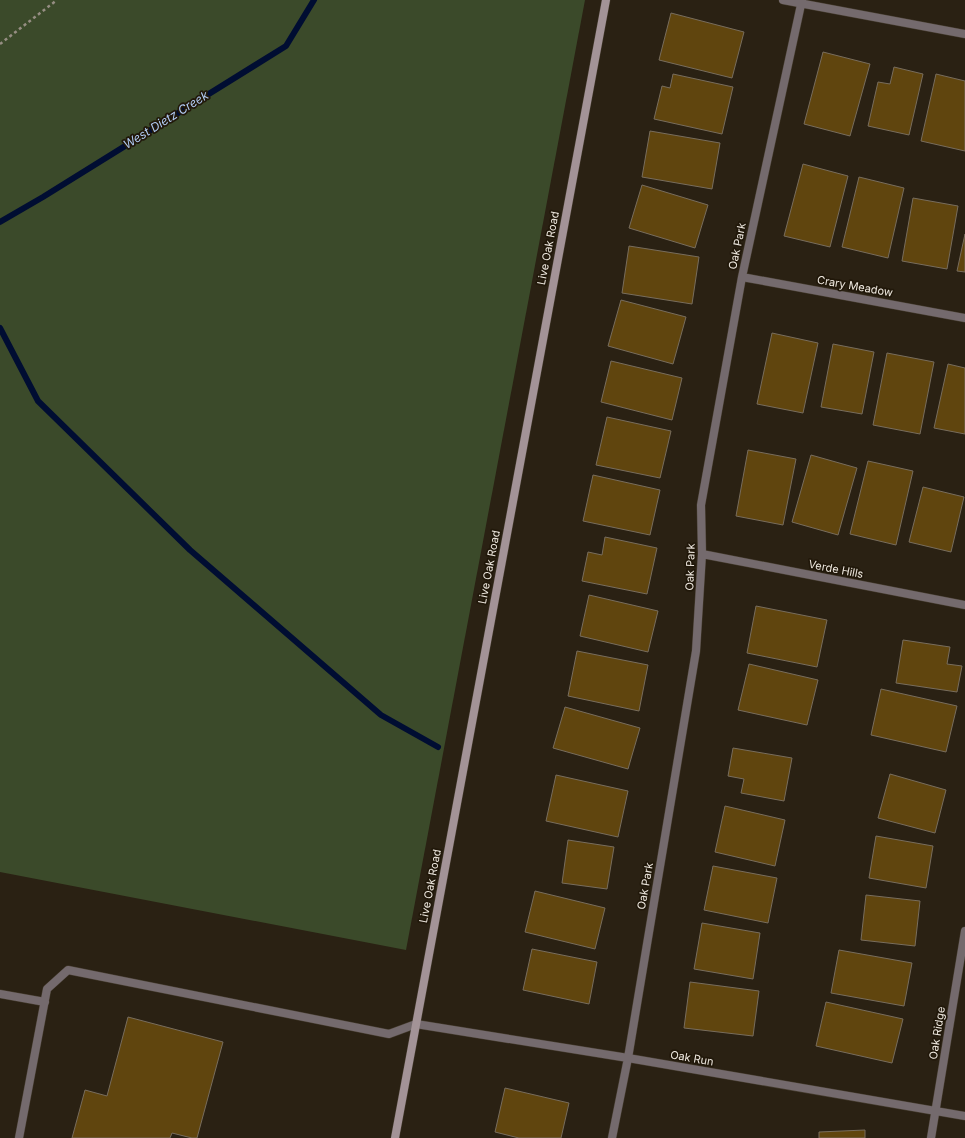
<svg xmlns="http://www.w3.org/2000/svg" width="965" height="1138" font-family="Inter,sans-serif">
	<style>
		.green { fill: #3b4a2a }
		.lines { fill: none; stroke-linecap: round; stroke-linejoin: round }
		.stream { stroke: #000d32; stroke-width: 6 }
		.building { fill: #60450e; stroke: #786d5d }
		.lane-casing { stroke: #463d30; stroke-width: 9 }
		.street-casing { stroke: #463d30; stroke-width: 9 }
		.secondary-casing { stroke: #463d30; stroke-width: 9 }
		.path { stroke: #968e83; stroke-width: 2.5; stroke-dasharray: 3 3; stroke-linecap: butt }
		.lane { stroke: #746a6d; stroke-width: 8 }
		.street { stroke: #746a6d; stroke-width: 8 }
		.secondary { stroke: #a39397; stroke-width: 8 }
		.labels { text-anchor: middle; stroke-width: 3.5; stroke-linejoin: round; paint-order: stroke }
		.street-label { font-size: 11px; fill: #efe9e0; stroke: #21180a }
		.water-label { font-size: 12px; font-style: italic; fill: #b2ccf5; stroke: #21180a }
	</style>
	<rect width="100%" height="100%" fill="#2a2113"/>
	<path class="green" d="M0,0H585L406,950L0,872Z"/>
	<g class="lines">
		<path class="stream" d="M0,222L43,197L286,46L314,0
			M0,328L38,401L190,550L381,715L438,747"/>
	</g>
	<path class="building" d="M671,13L744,32L732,78L659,60Z
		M823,52L870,64L850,136L804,124Z
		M894,67L923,74L909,135L868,126L878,82L890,84Z
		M673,74L733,87L722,134L654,119L662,86L670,88Z
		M936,74L965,81V151L921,141Z
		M650,131L720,143L712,189L642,177Z
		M803,164L848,176L830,247L784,236Z
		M859,177L904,188L888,258L842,247Z
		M642,185L708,205L695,248L629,228Z
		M913,198L958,206L947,269L902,261Z
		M965,234V272L957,271Z
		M629,246L699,257L692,304L622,293Z
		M621,300L686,317L673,364L608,346Z
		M772,333L818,343L803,413L757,404Z
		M833,344L874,352L862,414L821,407Z
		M887,353L934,362L920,434L873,425Z
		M611,361L682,378L672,420L601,402Z
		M948,364L965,368V434L934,428Z
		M607,417L671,431L660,478L596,465Z
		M748,450L796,459L783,525L736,516Z
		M811,455L857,468L838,535L792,522Z
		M868,461L913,471L896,545L850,534Z
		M593,475L660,490L650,535L583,521Z
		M923,487L964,497L951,552L909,542Z
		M605,537L657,548L647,594L582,581L588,552L602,555Z
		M589,595L658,611L648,652L580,636Z
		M756,606L827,620L817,667L747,653Z
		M903,640L950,647L947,664L962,666L957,692L896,683Z
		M577,651L648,665L639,711L568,696Z
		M749,664L818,680L807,725L738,710Z
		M881,689L957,706L946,752L871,735Z
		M565,707L640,728L628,769L553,748Z
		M733,748L792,758L784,801L741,793L744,779L728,776Z
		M890,774L946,790L935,833L878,818Z
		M556,775L628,791L618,837L546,821Z
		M725,806L785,820L775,866L715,852Z
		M876,836L933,846L926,888L869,878Z
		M568,840L614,847L607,889L562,883Z
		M713,866L777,878L768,923L704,910Z
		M535,891L605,908L595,949L525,932Z
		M866,895L920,901L915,946L861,940Z
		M702,923L760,933L753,979L694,969Z
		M532,949L597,962L589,1004L523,990Z
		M839,950L912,963L904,1006L831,993Z
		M690,982L759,991L753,1036L684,1028Z
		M826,1002L903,1019L892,1063L816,1046Z
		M128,1017L223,1042L197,1138H192L172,1133L170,1138H72L85,1090L107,1096Z
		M505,1088L569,1103L561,1138H519L495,1132Z
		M865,1130V1138H819V1132Z"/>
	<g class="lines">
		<g class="lane-casing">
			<path id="lane" d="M0,994L45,1002
				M19,1138L47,989L68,970L389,1034L416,1024"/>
		</g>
		<g class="street-casing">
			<path id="street" d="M783,0L965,34
				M742,277L965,318
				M702,554L965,605
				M416,1024L628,1058L965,1116
				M612,1138L628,1058L696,651L702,554L701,505L742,277L802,0
				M931,1138L965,931"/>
		</g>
		<g class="secondary-casing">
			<path id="secondary" d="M395,1138L606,0"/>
		</g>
		<path class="path" d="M0,44L57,0"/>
		<use href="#lane" class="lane"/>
		<use href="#street" class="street"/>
		<use href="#secondary" class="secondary"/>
	</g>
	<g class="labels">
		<g class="street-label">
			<text transform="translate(737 246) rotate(-78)" y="4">Oak Park</text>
			<text transform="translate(548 248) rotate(-79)" y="4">Live Oak Road</text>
			<text transform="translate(855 286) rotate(10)" y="4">Crary Meadow</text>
			<text transform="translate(489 567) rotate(-79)" y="4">Live Oak Road</text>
			<text transform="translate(690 567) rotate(-88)" y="4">Oak Park</text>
			<text transform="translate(836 569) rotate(11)" y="4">Verde Hills</text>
			<text transform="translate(430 886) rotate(-79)" y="4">Live Oak Road</text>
			<text transform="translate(645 886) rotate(-80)" y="4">Oak Park</text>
			<text transform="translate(937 1033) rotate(-81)" y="4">Oak Ridge</text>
			<text transform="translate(692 1058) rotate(10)" y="4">Oak Run</text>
		</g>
		<g class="water-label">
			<text transform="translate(166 120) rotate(-32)" y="4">West Dietz Creek</text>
		</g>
	</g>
</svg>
